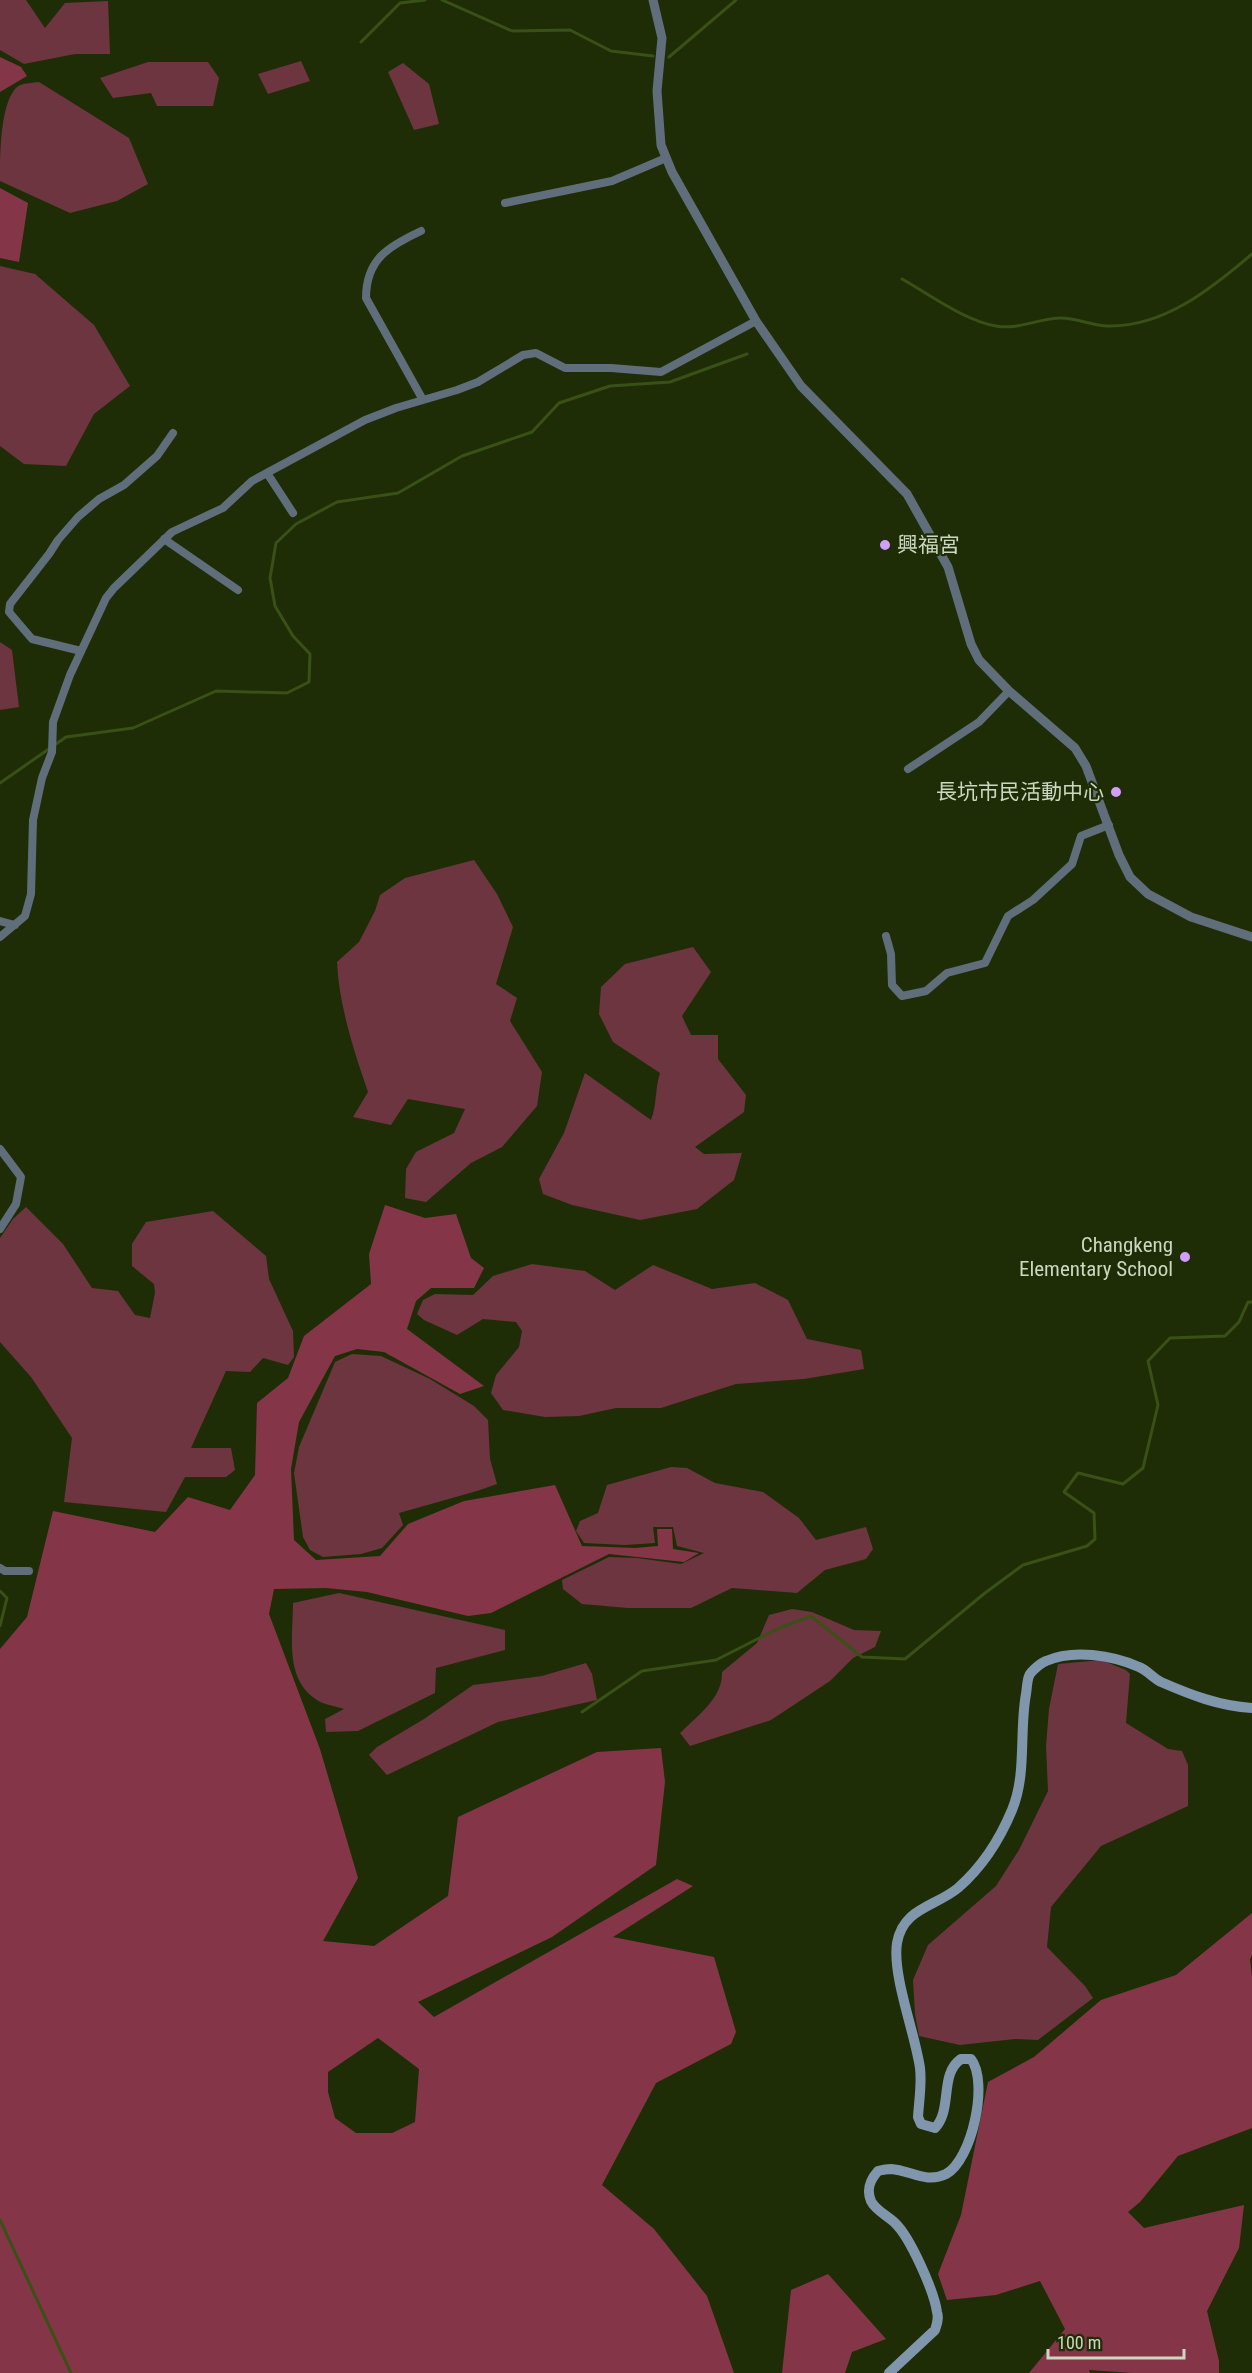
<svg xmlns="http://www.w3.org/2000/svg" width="1252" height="2373" font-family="'Roboto Condensed','Noto Sans TC',sans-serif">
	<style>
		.green { fill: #6d3540 }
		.forest { fill: #843648; fill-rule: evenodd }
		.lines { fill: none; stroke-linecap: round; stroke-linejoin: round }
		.stream { stroke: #395016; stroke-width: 3 }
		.minor { stroke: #606e7c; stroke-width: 8 }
		.tertiary { stroke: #606e7c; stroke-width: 9 }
		.secondary { stroke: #7f96ad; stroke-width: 10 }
		.poi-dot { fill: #d19dfe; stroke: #1e2d06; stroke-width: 2 }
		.labels { text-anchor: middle; stroke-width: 4.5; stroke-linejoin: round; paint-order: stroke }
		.poi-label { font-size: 21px; fill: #ccd7c1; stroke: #1e2d06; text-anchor: end }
	</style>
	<rect width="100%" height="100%" fill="#1e2d06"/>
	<path class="green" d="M0,0H26L45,28L65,3L108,1L110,54H75L24,64L0,50Z
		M301,61L310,81L268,94L258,74Z
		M148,62H208L219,78L213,106H157L151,93L113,98L100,78Z
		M403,63L429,84L439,124L414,130L388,72Z
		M39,82L129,138L148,184L117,201L70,213L0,181C0,156 0,96 20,85C26,83 33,83 39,82Z
		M0,266L35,274L94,325L130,386L94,414L66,466L24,464L0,446Z
		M0,642L12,650L19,707L0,710Z
		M474,860L497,894L513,927L496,984L517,998L510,1021L542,1072L537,1106L502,1147L471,1163L426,1202L405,1198L406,1169L416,1152L454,1133L465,1109L408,1099L391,1125L353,1117L368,1092C354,1051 339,1006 337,962L359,942L375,911L380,895L405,878Z
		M693,947L711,972L682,1016L691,1035H718V1059L746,1095L744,1112L695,1147L704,1154L742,1153L734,1180L697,1209L640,1220L572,1205L543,1194L539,1179L564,1133L585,1073L651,1120C657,1105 655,1088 660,1073L613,1042L599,1014L601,987L625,964Z
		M26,1207L63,1244L92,1288L118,1291L135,1315L150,1318L155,1293L154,1284L132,1266V1244L146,1222L213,1211L266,1256L269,1279L293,1331L294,1357L288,1365L263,1358L250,1372L226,1371L191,1448H231L235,1470L226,1477H185L166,1512L64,1502L72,1438L31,1377L0,1342V1238L13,1219Z
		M532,1264L585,1271L615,1290L653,1265L712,1289L755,1283L788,1300L807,1339L861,1350L864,1369L804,1379L736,1384L661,1408H616L579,1416L545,1417L503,1410L491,1393L496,1375L519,1347L522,1331L516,1322L483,1319L457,1335L424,1320L417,1314L423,1300L435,1294L473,1295L493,1276Z
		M352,1354L381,1356L430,1379L474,1406L488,1420L490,1459L497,1484L477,1491L399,1513L403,1525L382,1548L361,1554L323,1557L310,1550L303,1537L294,1473L299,1447L335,1362Z
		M671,1467L687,1468L715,1483L763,1492L799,1518L816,1540L866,1527L873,1549L866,1559L825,1570L797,1593L732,1588L691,1608H628L582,1604L563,1589L562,1580L609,1557L637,1558L681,1564L704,1553L677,1546L673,1527H653L655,1543L625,1545L584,1543L576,1531L580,1521L598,1513L607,1485Z
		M339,1593L505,1630V1650L436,1668L435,1693L358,1731L326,1732L325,1719L344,1709C336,1706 324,1705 317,1700C284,1679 293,1636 293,1603Z
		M792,1609L812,1612L854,1630L881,1631L875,1647L853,1658L830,1681L771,1720L690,1746L680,1733C697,1716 723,1698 722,1672L757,1643L769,1615Z
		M1101,1660L1126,1670L1130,1674L1126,1723L1168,1749L1182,1751L1188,1765V1806L1101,1846L1051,1907L1047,1947L1085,1986L1093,1998L1038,2040L1015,2039L960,2045L919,2036L915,2014L913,1980L928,1945L996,1886L1019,1850L1048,1791L1046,1746L1049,1709L1058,1664Z
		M586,1663L592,1674L597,1700L498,1722L387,1775L369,1755L377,1747L424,1719L473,1685L542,1676Z"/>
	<path class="forest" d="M0,57L21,67L27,76L0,92Z
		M0,188L28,203L19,262L0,258Z
		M385,1205L425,1218L456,1214L471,1258L484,1268L474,1288H431L416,1301L407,1329L484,1386L460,1394L384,1352L357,1349L335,1356L299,1422L291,1469L294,1540L316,1560L380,1556L408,1524L464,1501L555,1485L582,1546L635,1548L658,1546L657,1529H672L673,1549L699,1553L684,1562L609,1554L491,1613L468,1616L367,1592L326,1588L274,1589L269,1614L320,1749L358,1878L323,1941L374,1946L448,1896L458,1817L597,1752L661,1748L665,1782L656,1865L552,1937L418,2002L434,2017L677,1879L693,1886L613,1937L714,1957L736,2032L731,2044L656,2083L602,2185L654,2229L707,2296L734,2373H0V1649L27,1617L53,1511L155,1532L188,1497L230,1510L255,1475L257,1403L288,1378L304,1336L371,1284L369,1254ZM378,2038L419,2069L415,2122L392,2133H356L335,2118L328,2092V2072Z
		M1252,1913V1955L1250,1959L1252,1976V2128L1178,2156L1140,2202L1128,2212L1144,2228L1244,2205L1239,2248L1207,2311L1219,2361V2373H1132L1089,2370L1090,2373H1029L1065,2329L1040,2281L996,2295L947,2300L938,2274L961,2215L988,2082L1034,2057L1101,2000L1176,1975Z
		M828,2274L886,2339L852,2352L845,2373H782L791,2290Z"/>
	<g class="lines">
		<path class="stream" d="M442,0L512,31L570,30L611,51L653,56
			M361,42L400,3L425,0
			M669,57L736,0
			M902,279C929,294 965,321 996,326C1017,330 1038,319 1059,318C1075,317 1092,326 1108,326C1164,327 1211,289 1252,254
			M0,783L66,737L133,728L216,691L287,693L309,682L310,654L293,636L275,606L270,578L276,543L296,524L337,502L398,493L462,456L532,432L559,403L610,386L670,382L747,354
			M0,1591L7,1598L0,1626
			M582,1712L642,1671L716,1660L777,1629L811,1616L862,1657L905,1659L985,1593L1023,1565L1087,1546L1095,1539L1094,1513L1064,1492L1078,1473L1123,1484L1143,1468L1158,1405L1148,1361L1170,1338L1225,1336L1239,1322L1248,1302H1252
			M0,2220L71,2373"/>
		<path class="minor" d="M505,203L612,181L666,158
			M421,231C389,246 366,259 366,298L423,400
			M267,473L293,513
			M164,539L238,590
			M81,651L32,639L9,612L10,604L49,554L58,540L78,517L99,499L124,485L157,456L173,433
			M908,769L979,722L1009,691
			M0,921L15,925
			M886,936L891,954L892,985L902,996L926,991L947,973L985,963L1008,916L1033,900L1072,864L1081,836L1109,825
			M0,937L25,916L31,894L33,820L42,778L52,752L53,722L70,675L106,598L114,588L172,532L223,508L252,481L365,420L396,408L457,390L478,382L523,355L536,353L565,368H611L661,372L756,321
			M0,1149L21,1177L16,1204L0,1229
			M0,1568L5,1571H29"/>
		<path class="tertiary" d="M653,0L662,38L657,91L661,145L672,172L756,321L801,386L907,494L948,567L971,644L979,660L1009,691L1075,748L1086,766L1119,855L1130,877L1148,894L1191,917L1252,937"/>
		<path class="secondary" d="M889,2373L935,2330C937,2324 939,2318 937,2312C934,2291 910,2237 895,2223C888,2216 875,2210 871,2201C866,2189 870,2180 878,2171C882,2170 887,2169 891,2169C910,2170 926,2184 946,2174C972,2160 989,2082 971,2059H961C939,2074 953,2109 935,2128L921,2124L918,2117C919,2101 922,2083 920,2068C915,2033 892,1975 897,1943C903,1908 935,1907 958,1888C982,1867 1000,1839 1012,1810C1027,1774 1019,1732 1026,1694C1027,1688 1027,1681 1029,1676C1031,1671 1041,1663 1046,1661C1073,1649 1112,1655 1139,1667C1147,1670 1153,1678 1161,1682C1191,1695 1219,1706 1252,1708"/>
	</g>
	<g class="poi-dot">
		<circle cx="885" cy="545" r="6"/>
		<circle cx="1116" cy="792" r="6"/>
		<circle cx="1185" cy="1257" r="6"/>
	</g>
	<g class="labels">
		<g class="poi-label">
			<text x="897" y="552" text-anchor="start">興福宮</text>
			<text x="1104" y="799">長坑市民活動中心</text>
			<text x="1173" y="1252">Changkeng<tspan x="1173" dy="24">Elementary School</tspan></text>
		</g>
	</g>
	<path d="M1048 2349v9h136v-9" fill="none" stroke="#ccd7c1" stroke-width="3"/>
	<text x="1057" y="2349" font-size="18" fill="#ccd7c1" stroke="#1e2d06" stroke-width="4.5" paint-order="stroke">100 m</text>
</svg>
